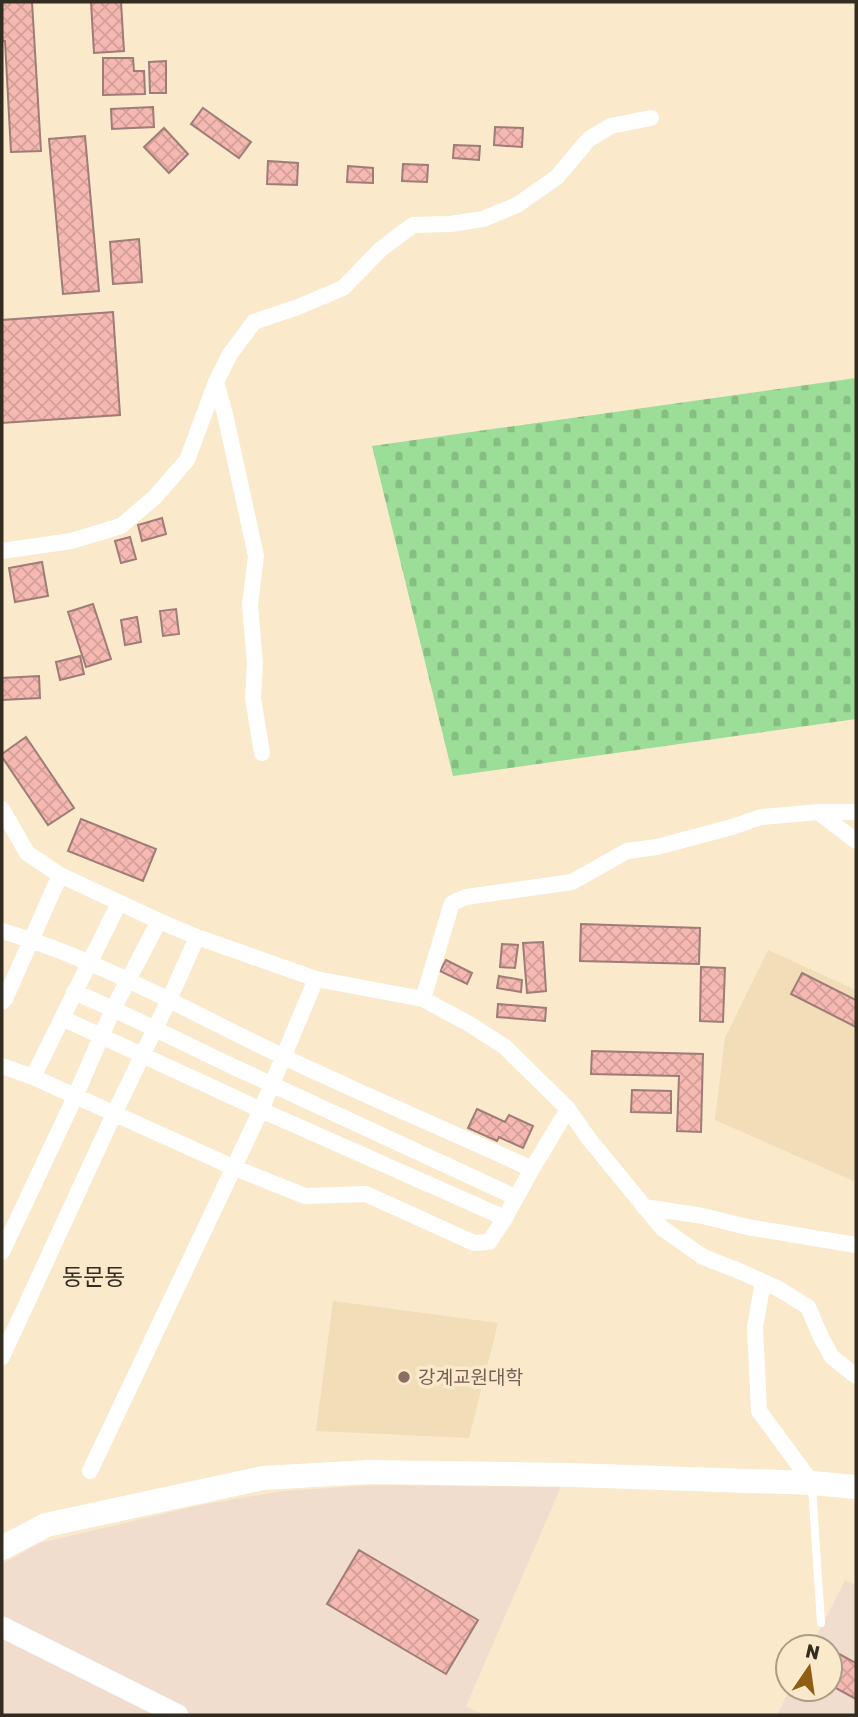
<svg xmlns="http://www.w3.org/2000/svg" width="858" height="1717" font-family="Rubik,'Noto Sans KR',sans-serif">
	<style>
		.built { fill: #f1ddb8 }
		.industrial { fill: #f1ddce }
		.cemetery { fill: url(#cemetery-stones) }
		.building { fill: url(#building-cross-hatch); stroke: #9f7c77; stroke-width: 2 }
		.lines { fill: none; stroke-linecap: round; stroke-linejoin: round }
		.lane { stroke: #fff; stroke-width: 8 }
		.street { stroke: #fff; stroke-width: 16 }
		.secondary { stroke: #fff; stroke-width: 21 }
		.primary { stroke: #fff; stroke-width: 24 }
		.education-dot { fill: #8d6e63; stroke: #fae9ca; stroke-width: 2.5 }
		.labels { text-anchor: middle; stroke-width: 7; stroke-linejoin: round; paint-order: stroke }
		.education-label { font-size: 19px; fill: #785e54; stroke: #fae9ca; text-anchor: start }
		.quarter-label { font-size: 23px; fill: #332d21; stroke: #fae9ca }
	</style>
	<defs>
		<pattern id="cemetery-stones" width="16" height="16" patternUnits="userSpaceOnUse" patternTransform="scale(1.75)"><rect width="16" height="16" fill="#9cdd98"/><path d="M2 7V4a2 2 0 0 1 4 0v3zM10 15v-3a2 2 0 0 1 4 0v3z" fill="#87be83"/></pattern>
		<pattern id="building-cross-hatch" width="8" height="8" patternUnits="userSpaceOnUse" patternTransform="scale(1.75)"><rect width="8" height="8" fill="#f6b9b1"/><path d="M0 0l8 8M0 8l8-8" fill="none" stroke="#d39f98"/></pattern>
	</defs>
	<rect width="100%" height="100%" fill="#fae9ca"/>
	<path class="built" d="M768,950L856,990V1182L715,1120L725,1038Z
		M333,1301L498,1323L469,1438L316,1431Z"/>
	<path class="industrial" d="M378,1485L561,1487L466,1706L484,1715H2V1564L40,1543L201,1505L283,1491Z
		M845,1580L856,1585V1715H777L790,1689H830V1647H811Z"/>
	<path class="cemetery" d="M856,378V719L453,776L372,446Z"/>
	<path class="building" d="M2,2H32L41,151L11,152L5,41H2Z
		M91,2H121L124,51L94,53Z
		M103,58H133L134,71H144L145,94L103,95Z
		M166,61V93H150L149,62Z
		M153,107L154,127L112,129L111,109Z
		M203,108L251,142L239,158L191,124Z
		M495,127L523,128L522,147L494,145Z
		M164,128L188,154L169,173L144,147Z
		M85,136L99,291L63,294L49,139Z
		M454,145L480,146L479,160L453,158Z
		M268,161L298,163L297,185L267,184Z
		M403,164L428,165L427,182L402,181Z
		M348,166L373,168V183L347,182Z
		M139,239L142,282L113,284L110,242Z
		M113,312L120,415L2,423V320Z
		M162,518L166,534L142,541L138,525Z
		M130,537L136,559L121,563L115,541Z
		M42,562L48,596L15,602L9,568Z
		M93,604L111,659L86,667L68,612Z
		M176,609L179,634L163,636L160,611Z
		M137,617L141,642L125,645L121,620Z
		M80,656L84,674L60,680L56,662Z
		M39,676L40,698L2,700V678Z
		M26,737L74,808L48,825L2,757V754Z
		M81,819L156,849L143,881L68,851Z
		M581,924L700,928L699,964L580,961Z
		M543,942L546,991L527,993L523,943Z
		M502,944L518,945L515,968L500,967Z
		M446,960L472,973L467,984L440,971Z
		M701,967L725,968L723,1022L700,1021Z
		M802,973L856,1000V1027L791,994Z
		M499,976L522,980L521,992L497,988Z
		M498,1004L546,1008L545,1021L497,1017Z
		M592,1051L703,1054L701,1132L677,1131L679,1076L591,1074Z
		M632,1090L671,1091V1113L631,1112Z
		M477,1109L505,1122L509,1115L533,1126L523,1148L499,1137L497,1141L468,1128Z
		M359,1550L478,1620L446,1674L327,1604Z
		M830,1649L856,1663V1699L830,1685Z"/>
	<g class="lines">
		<path class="lane" d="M812,1487L821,1623"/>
		<path class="street" d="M216,382L225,414L256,556L250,605L255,663L253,698L262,753
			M2,551L71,541L121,526L155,497L187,460L216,382L230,354L254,322L298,307L343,288L381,249L413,225L450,224L483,219L517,205L557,177L589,139L611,126L651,118
			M2,809L27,853L60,875L159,921L197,937L316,979L423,999L471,1025L505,1047L568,1109L589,1139L662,1228L703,1257L737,1270L777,1288L808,1307L821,1337L832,1357L856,1376
			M818,812L856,841
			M2,931C101,960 191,1013 284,1057C366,1096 449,1131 532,1169
			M74,992C129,1015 181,1042 234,1067C327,1111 421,1154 515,1197
			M423,999L452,903L466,897L572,882L627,851L657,847L732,827L761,817L818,812H856
			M2,1002L5,999L60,875
			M62,1018L261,1110L505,1218
			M2,1066L33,1077L235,1168L305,1196L366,1194L474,1243L489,1242L505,1218L532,1169L568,1109
			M33,1077L119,903
			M644,1207L703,1216L747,1227L856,1245
			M2,1252L75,1097L113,1009L159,921
			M763,1282L755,1327L759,1411L812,1483
			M2,1357L114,1114L169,1000L197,937
			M90,1471L261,1110L316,979"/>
		<path class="secondary" d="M2,1627L178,1715"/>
		<path class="primary" d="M2,1548L46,1525L263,1478L368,1472L571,1475L812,1483L856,1487"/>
	</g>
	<circle class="education-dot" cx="404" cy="1377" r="7"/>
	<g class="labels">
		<g class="education-label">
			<text x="418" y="1384">강계교원대학</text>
		</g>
		<g class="quarter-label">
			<text x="94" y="1285">동문동</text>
		</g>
	</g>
	<rect width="858" height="1717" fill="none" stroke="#332d21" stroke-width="7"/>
	<g transform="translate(809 1668) rotate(13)"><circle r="33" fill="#fae9ca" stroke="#aa9e86" stroke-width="2"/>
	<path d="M0-5L12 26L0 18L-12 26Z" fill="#925c11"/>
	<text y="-10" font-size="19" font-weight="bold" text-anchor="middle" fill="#332d21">N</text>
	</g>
</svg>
